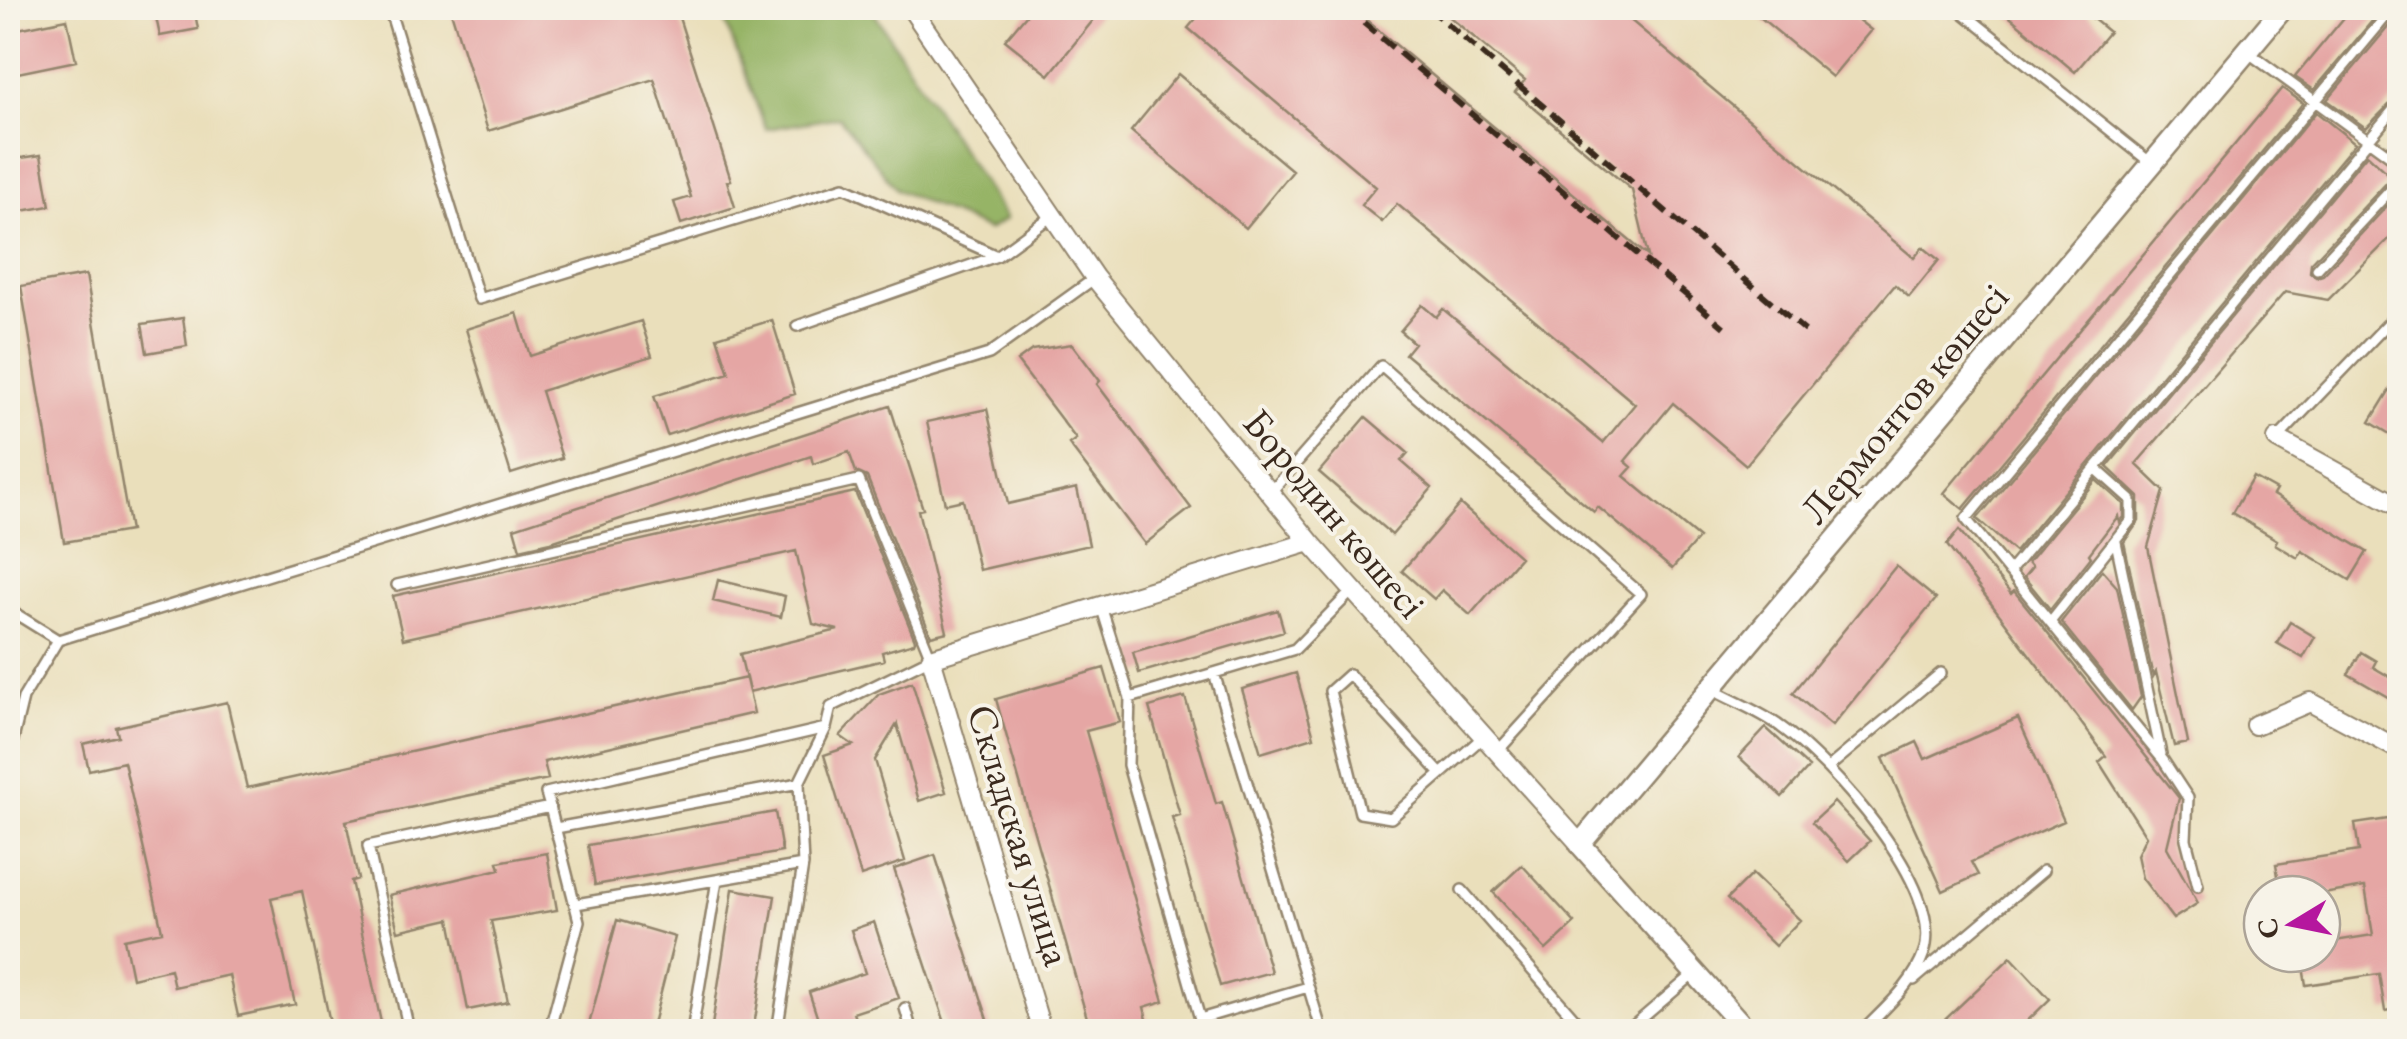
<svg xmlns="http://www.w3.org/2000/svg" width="2407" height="1039" font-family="'EB Garamond',serif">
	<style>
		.forest { fill: #96b466; stroke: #686f42; stroke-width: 2.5 }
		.building { fill: #e5a6a4 }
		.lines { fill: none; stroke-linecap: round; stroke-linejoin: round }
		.service-casing { stroke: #92846c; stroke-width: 14 }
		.minor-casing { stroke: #92846c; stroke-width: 22 }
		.tertiary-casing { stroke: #92846c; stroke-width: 25 }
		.service { stroke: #fff; stroke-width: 9 }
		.minor { stroke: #fff; stroke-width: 18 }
		.tertiary { stroke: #fff; stroke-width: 20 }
		.rail { stroke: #3b2a1e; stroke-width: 6; stroke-dasharray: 15 8; stroke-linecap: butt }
		.labels { text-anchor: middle; stroke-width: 8; stroke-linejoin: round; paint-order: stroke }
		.street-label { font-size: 40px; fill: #3b2a1e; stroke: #f7f3e8 }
	</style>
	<rect width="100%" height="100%" fill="#f7f3e8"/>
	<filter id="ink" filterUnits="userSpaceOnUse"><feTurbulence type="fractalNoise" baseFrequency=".01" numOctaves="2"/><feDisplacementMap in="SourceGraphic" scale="20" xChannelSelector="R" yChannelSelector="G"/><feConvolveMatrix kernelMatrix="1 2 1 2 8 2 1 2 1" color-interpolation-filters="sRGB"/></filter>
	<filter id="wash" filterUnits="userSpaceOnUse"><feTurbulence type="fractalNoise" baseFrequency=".0048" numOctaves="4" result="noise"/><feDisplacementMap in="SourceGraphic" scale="40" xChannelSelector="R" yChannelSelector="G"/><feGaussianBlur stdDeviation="2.25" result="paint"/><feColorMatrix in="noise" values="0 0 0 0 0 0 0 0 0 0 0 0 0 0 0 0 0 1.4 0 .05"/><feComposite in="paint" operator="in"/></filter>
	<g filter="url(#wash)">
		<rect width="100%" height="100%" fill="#eadfbb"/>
		<path class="forest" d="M720,8H871L1006,219L988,230L897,190L839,117L766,129Z"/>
		<g id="blocks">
			<path class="building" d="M154,8H194L198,29L160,36Z
				M450,8H676L731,180L727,181L735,207L681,224L674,202L691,197L654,79L488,131Z
				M1032,8H1103L1049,75L1005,40Z
				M1205,8H1352L1648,256L1632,190L1515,92L1525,80L1439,8H1616L1914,258L1923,247L1939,260L1909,297L1895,285L1746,465L1673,403L1625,461L1632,467L1624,476L1699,538L1672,569L1598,507L1594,512L1405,354L1414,343L1400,331L1422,305L1436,317L1443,309L1603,443L1635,404L1397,204L1382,222L1361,205L1376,187L1188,28Z
				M1749,8H1843L1871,30L1832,77Z
				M1999,8H2080L2109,32L2075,72Z
				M2352,8H2383L2314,90L2295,77Z
				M2400,13V94L2366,128L2327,100Z
				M67,19L76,61L8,75V31Z
				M1178,74L1293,171L1246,228L1131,131Z
				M2282,88L2303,103L1963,509L1944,493Z
				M2316,112L2355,143L2015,552L1977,519Z
				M2367,154L2392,177L2311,263L2310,272L2316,277L2323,275L2400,192V228L2328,300L2285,292L2136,464L2164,491L2148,547L2188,743L2174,746L2156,672L2153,677L2124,542L2139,521V497L2107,467Z
				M41,155L50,206L16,212L8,160Z
				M86,275L130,531L64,542L21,286Z
				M517,313L530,356L641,321L652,356L541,391L562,458L511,474L466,329Z
				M183,318L187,346L147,353L142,324Z
				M772,320L795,394L667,435L654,396L729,373L717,337Z
				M1072,344L1100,381L1097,384L1191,508L1145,544L1069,444L1076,439L1017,361L1032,350Z
				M2400,373V440L2370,422Z
				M890,406L923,509L918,510L947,632L931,636L867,477L856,472L849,452L813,464L811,456L551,542L520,549L514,528Z
				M987,409L1008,504L1077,488L1089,545L979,570L963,500L945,504L927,422Z
				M1366,417L1408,453L1401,461L1432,488L1392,535L1319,472Z
				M2253,477L2276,490L2273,495L2367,552L2350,580L2302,551L2298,558L2275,544L2277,540L2232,513Z
				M2096,480L2123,504V517L2119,522L2118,516L2089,554L2091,557L2050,609L2024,577L2032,567L2028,562Z
				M855,492L915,640L914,643L882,652L884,660L749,692L740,654L838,630L813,624L796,551L403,639L393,596Z
				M1460,504L1520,557L1470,615L1442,590L1434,599L1402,571Z
				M1959,530L2011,594L2014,591L2044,628L2179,798L2167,847L2198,903L2173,919L2142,878L2137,855L2146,836L2099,762L2106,756L1947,545Z
				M1896,566L1936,599L1832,726L1793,693Z
				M2102,570L2117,587L2141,697L2132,710L2061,622Z
				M718,580L785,596L781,617L713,601Z
				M1278,610L1284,631L1139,673L1133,652Z
				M2290,622L2315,637L2303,658L2277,643Z
				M2361,652L2376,661L2373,667L2400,683V704L2348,674Z
				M1104,668L1120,722L1086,731L1164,1001L1144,1007L1150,1032H1091L996,699Z
				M1296,673L1314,737L1261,753L1242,689Z
				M746,678L754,713L544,762L548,779L346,821L358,879L351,881L383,1032H332L302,891L271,898L295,1004L238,1016L229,975L174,987L170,969L132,978L124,939L162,931L124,762L89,770L83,744L118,736L116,727L227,702L247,788Z
				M912,682L946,792L919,801L897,724L875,760L905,861L861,876L824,755L853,745L840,736L879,694Z
				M1185,697L1216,804L1222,802L1271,972L1220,986L1172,817L1180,815L1149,707Z
				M2018,718L2064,821L1971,862L1978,875L1943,891L1883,758L1917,742L1925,759Z
				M1766,728L1809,767L1782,797L1739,757Z
				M1834,802L1870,841L1849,861L1812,822Z
				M775,812L782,852L595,885L588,845Z
				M2395,818L2400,847V1008L2385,1011L2379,974L2306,985L2301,954H2322V943L2373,935L2365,887L2323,894H2281L2276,864L2359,851L2355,824Z
				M547,853L557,910L491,921L508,1002L468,1010L450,919L398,931L389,895L500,869L498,862Z
				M935,855L992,1032H948L894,869Z
				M1522,865L1575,923L1546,950L1493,892Z
				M1752,874L1800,920L1775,946L1727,899Z
				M733,889L775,896L753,1032H711Z
				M617,920L675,937L651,1032H587Z
				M874,922L899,998L853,1013L860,1032H822L809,992L865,973L851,930Z
				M2011,957L2050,999L2016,1032H1932Z"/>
		</g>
	</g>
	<g filter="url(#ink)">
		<use href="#blocks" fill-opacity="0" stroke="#92846c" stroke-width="2.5"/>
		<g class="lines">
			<g class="service-casing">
				<path id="service" d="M389,8L479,299L844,187L997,256
					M1957,8L2151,163
					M2249,53L2400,163
					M2317,269L2400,180
					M797,326L997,256L1053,215
					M2277,439L2400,311
					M1271,492L1381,366L1641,594L1497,752
					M2116,542L2161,754
					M2009,572L2400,102
					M397,585L859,480L931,658L831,707L826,728L799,783L803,865L777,1032
					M1101,606L1130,698L1128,765L1200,1019L1308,987
					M8,609L58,640
					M2050,622L2131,520V500L2095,468
					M1214,673L1322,1032
					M1713,690C1735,702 1761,712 1781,727C1830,762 1946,888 1924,953C1913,985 1885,1008 1862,1032
					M1130,698L1295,649L1352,591
					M8,760L23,698L58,640L989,354L1095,278
					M1829,767L1941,673
					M1441,774L1349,674L1330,691L1360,813L1391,818L1483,737
					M556,828L799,783
					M2198,886L2186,839L2188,798L2163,760L1966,519L2393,8
					M1462,890L1586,1032
					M576,904L803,865
					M1914,980L2043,871
					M905,1008L912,1032
					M408,1026L368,846L550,807L546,793L826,728
					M549,1032L579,921L550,807
					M692,1032L717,880
					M1626,1032L1695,973"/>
			</g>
			<g class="minor-casing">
				<path id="minor" d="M911,8L1095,278L1310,542L1580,844
					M2277,439L2400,507
					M2255,725L2310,702L2400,750
					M1042,1032L931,658L1310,542"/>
			</g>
			<g class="tertiary-casing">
				<path id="tertiary" d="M1748,1032L1580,844L2283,8"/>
			</g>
			<use href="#service" class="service"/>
			<use href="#minor" class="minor"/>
			<use href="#tertiary" class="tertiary"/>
			<path class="rail" d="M1346,8L1724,327
				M1429,8L1805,331"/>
		</g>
	</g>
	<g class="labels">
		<g class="street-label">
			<text transform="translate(1904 403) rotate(-50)" y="14">Лермонтов көшесі</text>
			<text transform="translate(1335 513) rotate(50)" y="14">Бородин көшесі</text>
			<text transform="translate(1020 835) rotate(73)" y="14">Складская улица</text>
		</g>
	</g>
	<rect width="2407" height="1039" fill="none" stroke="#f7f3e8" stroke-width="40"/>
	<g transform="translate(2292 924) rotate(260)"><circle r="48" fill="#f7f3e8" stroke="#aca397" stroke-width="2.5"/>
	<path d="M0-8L18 38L0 25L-18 38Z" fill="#b5179e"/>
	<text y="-15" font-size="28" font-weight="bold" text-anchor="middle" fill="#3b2a1e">С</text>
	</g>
</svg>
